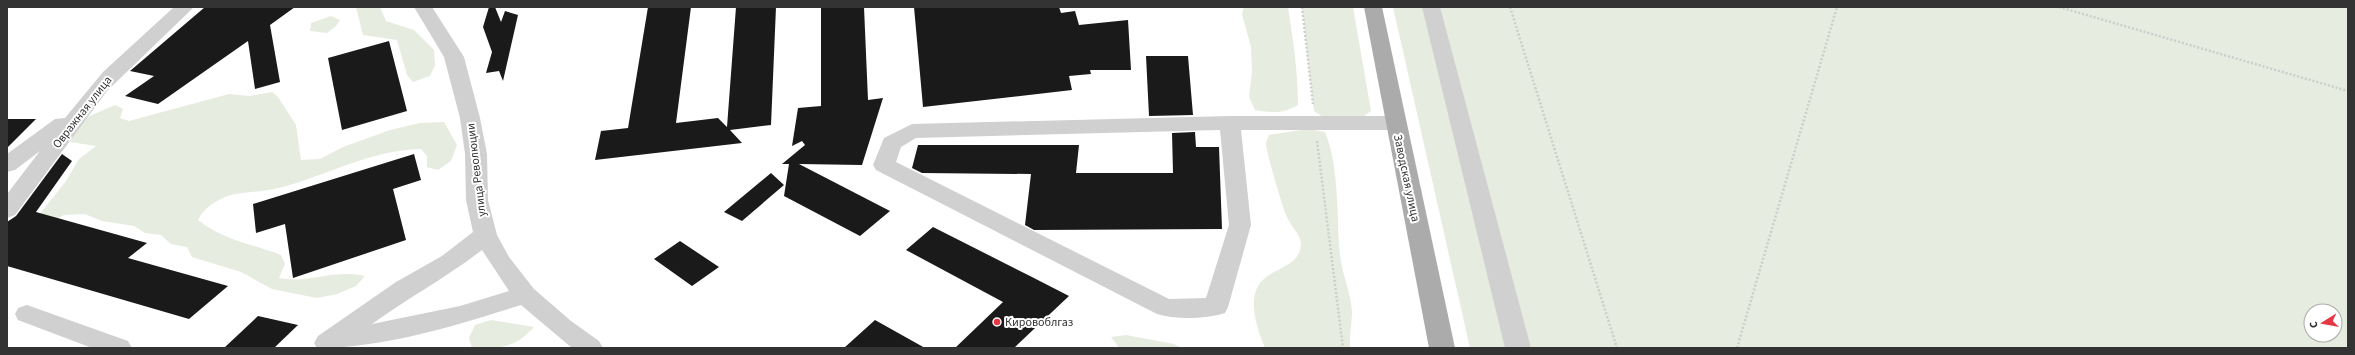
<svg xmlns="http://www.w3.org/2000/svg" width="2355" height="355" font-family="'Source Sans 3',sans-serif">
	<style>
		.green { fill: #e6ecdf; fill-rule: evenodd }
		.building { fill: #1a1a1a }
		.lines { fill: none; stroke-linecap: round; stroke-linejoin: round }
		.path { stroke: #cdcdcd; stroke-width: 2.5; stroke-dasharray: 2 2; stroke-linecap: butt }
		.minor { fill: #d0d0d0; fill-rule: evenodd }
		.major { fill: #ababab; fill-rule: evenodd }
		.poi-dot { fill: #e63946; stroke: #fff; stroke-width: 1.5 }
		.labels { text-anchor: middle; stroke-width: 4; stroke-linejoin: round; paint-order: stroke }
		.street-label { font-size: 12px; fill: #333; stroke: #fff }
		.poi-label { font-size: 12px; fill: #333; stroke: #fff; text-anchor: start }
	</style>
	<rect width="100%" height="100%" fill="#fff"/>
	<path class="green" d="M356,7H380L386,21L414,30L434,50L435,65L430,76L413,82L407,75L397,40L363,35Z
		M1244,7H1288C1293,40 1298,72 1298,105C1283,114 1272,113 1255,110L1249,97L1252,72L1251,47L1242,14Z
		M1302,7H1353L1371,111L1364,116L1323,117L1314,111Z
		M1393,7H2348V348H1470ZM2311,311H2335V335H2311Z
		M331,16L340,20L336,26L327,33L310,31L311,23Z
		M272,92L278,97L296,125L301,160L320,159L343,147L390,130L420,123L444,122L457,145L451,161L438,170L427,167V156L421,149C371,150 330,174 283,187C267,192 237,192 225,197C214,202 203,209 198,220C223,240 252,244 281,255L285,264L279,278C309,284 333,269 365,276L356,286L337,294L317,298L272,289L241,272L192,257L187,247L171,244L161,235L145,233L134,226L102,221L85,214L64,215L52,222L39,215L66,181L79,159L96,146L70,142L72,129L85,118L115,105L123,109L120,118L129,121L229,94L249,96Z
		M1308,129L1325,132C1340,169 1336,215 1340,255C1342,275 1351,292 1352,312C1352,324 1349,336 1350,348H1265C1258,331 1248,304 1258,286C1269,267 1300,269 1301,244C1301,235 1290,225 1287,217C1283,209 1266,151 1266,144C1266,141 1268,138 1269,135Z
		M491,320L534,327C514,349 500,348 472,348L469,338L475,325Z
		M1126,335L1174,344L1182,348H1119L1111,337Z"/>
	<path class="building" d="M205,7H295L270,25L280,82L255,89L248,41L158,104L125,96L154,76L130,71Z
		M489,7H495L501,22L505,11L518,15L503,81L499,71L486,73L492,52L483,27Z
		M648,7H691L676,123L718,118L727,127L736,7H776L771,125L730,130L742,143L595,160L601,131L628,128Z
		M821,7H864L868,100L883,98L862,165L799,164L890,211L860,236L784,196L789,164H782L805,145L802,141L792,146L798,108L821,106Z
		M914,7H1059L1061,13L1075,11L1079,25L1128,20L1131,70H1090L1091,74L1069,76L1072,90L923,107Z
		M389,41L407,111L342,130L328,58Z
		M1146,56H1188L1193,115L1149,116Z
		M7,119H36L7,148Z
		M1195,132L1196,147H1219L1222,229L1034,230L1025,225L1031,174L922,173L912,168L918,145H1079L1076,173H1173L1172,133Z
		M62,154L72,161L36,212L147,243L128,258L228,286L189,319L7,266V222L16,216Z
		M414,154L421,180L393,189L406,240L293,278L285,224L256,233L253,204Z
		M771,173L784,185L742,221L724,212Z
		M933,227L1030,276L1069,296L1014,348H955L1003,302L906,250Z
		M680,241L719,267L692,286L654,259Z
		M258,316L298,325L274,348H224Z
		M875,320L925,348H844Z"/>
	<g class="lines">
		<path class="path" d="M1302,7L1313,104
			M1510,7L1617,348
			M2059,7L2348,91
			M1317,141L1343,348
			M1737,348L1837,7"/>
		<path class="minor" d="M174,7H194L107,91L15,215L7,218V194L40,151L15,170L7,172V154L55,119L65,118L103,72Z
			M414,7H432L464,57L480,118L487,154L488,200L497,235L509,257L534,289L571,321L599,341L603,348H572L521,305C457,325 385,348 317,348L314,343L318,336L396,282L442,256L473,232L466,200L465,154L460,118L444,57ZM482,250L509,291L460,306L372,324C408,298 447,277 482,250Z
			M1422,7H1440L1531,348H1505Z
			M1230,116H1396L1403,118L1406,123L1403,128L1396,130H1241L1251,225L1228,307L1225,313C1206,319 1176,320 1157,314L876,170L873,165L884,138L912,124ZM1220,130L1229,225L1206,298L1169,299L896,162L901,147L916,138Z
			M27,305L128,341L132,348H92L18,320L15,314L18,308Z"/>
		<path class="major" d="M1364,7H1382L1455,348H1429Z"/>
	</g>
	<circle class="poi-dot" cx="997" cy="322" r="4"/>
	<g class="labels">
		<g class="street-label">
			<text transform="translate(82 112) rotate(-52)" y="4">Овражная улица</text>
			<text transform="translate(476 170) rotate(-97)" y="4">улица Революции</text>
			<text transform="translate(1407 178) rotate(78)" y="4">Заводская улица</text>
		</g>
		<g class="poi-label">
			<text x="1005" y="326">Кировоблгаз</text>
		</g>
	</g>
	<rect width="2355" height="355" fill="none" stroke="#333333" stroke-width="16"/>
	<g transform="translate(2323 323) rotate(259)"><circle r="19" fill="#ffffff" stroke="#adadad"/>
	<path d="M0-3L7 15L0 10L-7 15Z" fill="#e63946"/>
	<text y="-6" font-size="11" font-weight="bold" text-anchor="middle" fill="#333333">С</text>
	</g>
</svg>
